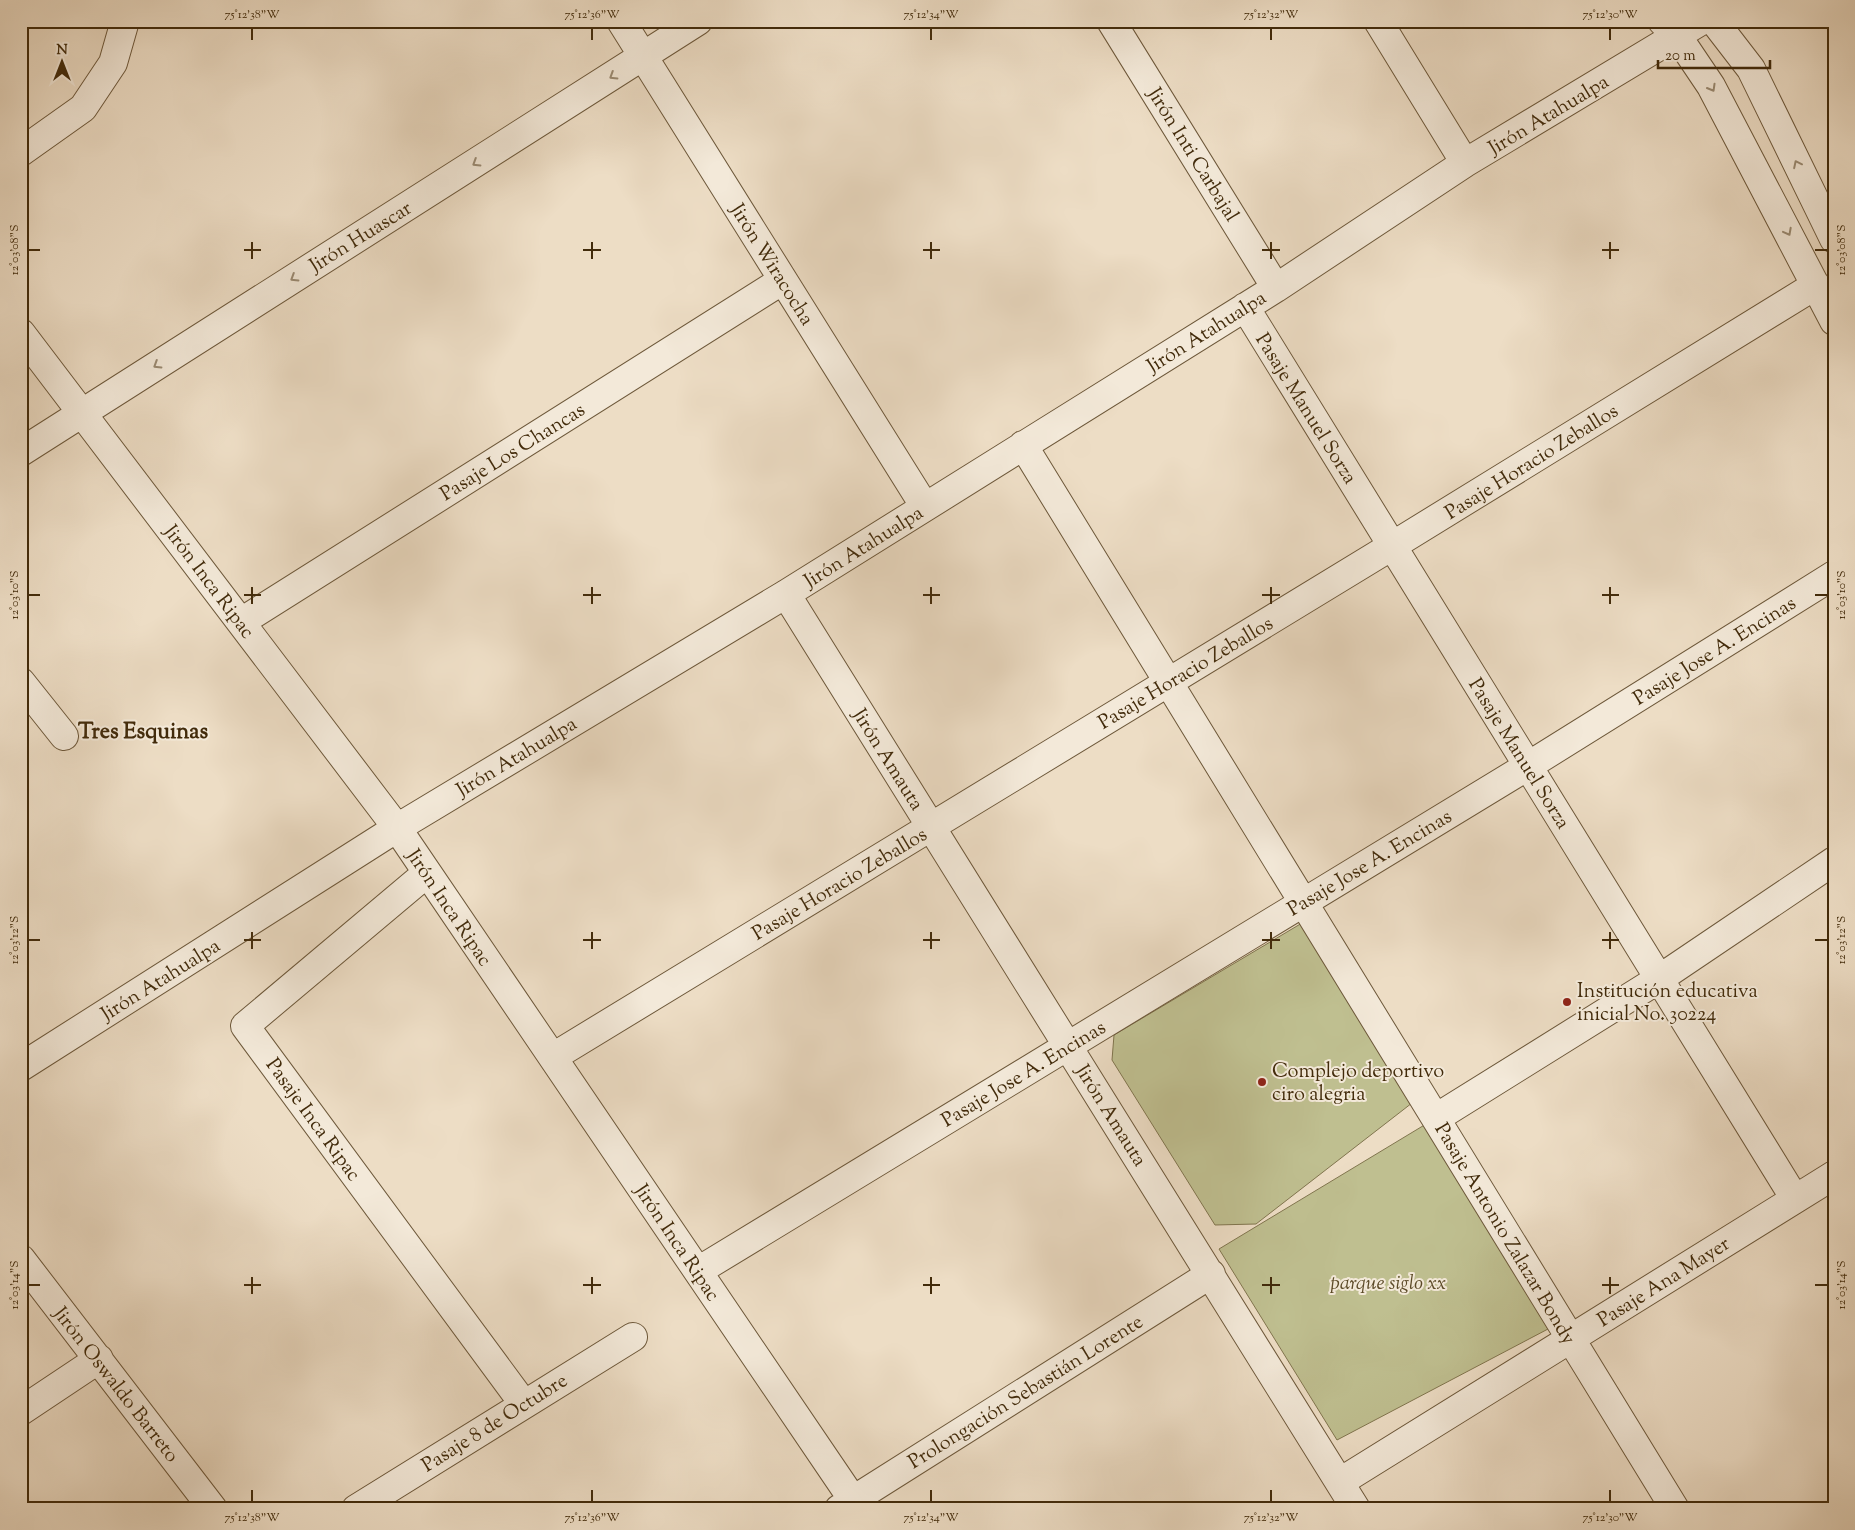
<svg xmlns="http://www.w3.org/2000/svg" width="1855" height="1530" font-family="'Sorts Mill Goudy',serif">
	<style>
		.green { fill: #bfbf90; stroke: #80754e }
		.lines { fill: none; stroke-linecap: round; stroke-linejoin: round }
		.minor-casing { stroke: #6d583a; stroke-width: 30 }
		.minor { stroke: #f3e9d9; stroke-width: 28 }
		.oneway { stroke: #9a8a72 }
		.ticks { fill: none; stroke: #422b0b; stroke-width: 2 }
		.poi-dot { fill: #8f2418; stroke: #f3e9d9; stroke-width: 2 }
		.labels { text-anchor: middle; stroke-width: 4; stroke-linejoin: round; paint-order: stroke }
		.street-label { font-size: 20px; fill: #422b0b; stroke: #f3e9d9 }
		.poi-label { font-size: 20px; fill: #422b0b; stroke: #f3e9d9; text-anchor: start }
		.park-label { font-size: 20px; font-style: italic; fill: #5b4926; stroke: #f3e9d9 }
		.quarter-label { font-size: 22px; font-weight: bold; fill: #422b0b; stroke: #f3e9d9 }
		.neatline { fill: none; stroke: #422b0b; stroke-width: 2 }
		.ticks-label { font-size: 12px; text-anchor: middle; fill: #422b0b }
	</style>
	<rect width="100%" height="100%" fill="#edddc5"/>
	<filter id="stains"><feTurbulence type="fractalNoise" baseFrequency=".004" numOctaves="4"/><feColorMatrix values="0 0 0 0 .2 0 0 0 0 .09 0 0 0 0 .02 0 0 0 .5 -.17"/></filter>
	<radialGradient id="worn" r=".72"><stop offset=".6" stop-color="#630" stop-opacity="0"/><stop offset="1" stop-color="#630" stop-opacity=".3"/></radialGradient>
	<path class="green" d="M1302,923L1412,1103L1256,1224L1215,1225L1112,1060L1114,1035Z
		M1436,1118L1548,1329L1337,1440L1219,1249Z"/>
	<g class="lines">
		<g class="minor-casing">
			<path id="minor" d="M621,21L925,507
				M1111,21L1276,288
				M1378,21L1465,163
				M1662,21L1678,37L1711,86L1834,321
				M1714,21L1751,69L1834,239
				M21,152L83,108L113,63L125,21
				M1245,307L1795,1199
				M21,333L397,828L853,1500
				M1023,445L1675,1509
				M21,452L698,21
				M786,594L1356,1509
				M241,622L783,280
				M21,682L64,736
				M427,873L245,1026L523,1403
				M553,1057L1392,546L1816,285
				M21,1067L397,828L786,594L1276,288L1465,163L1701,21
				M1436,1118L1659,979L1834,861
				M21,1259L213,1509
				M698,1271L1528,766L1834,575
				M21,1411L99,1359
				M1340,1482L1834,1175
				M356,1509L633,1337
				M839,1509L1211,1274"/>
		</g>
		<use href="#minor" class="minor"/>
	</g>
	<defs><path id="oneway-chevron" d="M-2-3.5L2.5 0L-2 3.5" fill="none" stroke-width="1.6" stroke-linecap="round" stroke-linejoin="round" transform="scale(1.25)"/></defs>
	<g class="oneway">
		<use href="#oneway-chevron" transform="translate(613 76) rotate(148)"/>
		<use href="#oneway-chevron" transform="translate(1712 88) rotate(60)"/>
		<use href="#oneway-chevron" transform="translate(476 163) rotate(148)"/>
		<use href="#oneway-chevron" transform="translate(1797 164) rotate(-116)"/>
		<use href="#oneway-chevron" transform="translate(1788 232) rotate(62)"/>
		<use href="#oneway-chevron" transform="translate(294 278) rotate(148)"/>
		<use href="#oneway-chevron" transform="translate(157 365) rotate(148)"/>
	</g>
	<path class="ticks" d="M252,28V40M592,28V40M931,28V40M1271,28V40M1610,28V40M252,242V259M592,242V259M931,242V259M1271,242V259M1610,242V259M28,250H40M244,250H261M583,250H601M923,250H940M1262,250H1280M1602,250H1619M1815,250H1828M252,587V604M592,587V604M931,587V604M1271,587V604M1610,587V604M28,595H40M244,595H261M583,595H601M923,595H940M1262,595H1280M1602,595H1619M1815,595H1828M252,932V949M592,932V949M931,932V949M1271,932V949M1610,932V949M28,940H40M244,940H261M583,940H601M923,940H940M1262,940H1280M1602,940H1619M1815,940H1828M252,1277V1294M592,1277V1294M931,1277V1294M1271,1277V1294M1610,1277V1294M28,1285H40M244,1285H261M583,1285H601M923,1285H940M1262,1285H1280M1602,1285H1619M1815,1285H1828M252,1490V1502M592,1490V1502M931,1490V1502M1271,1490V1502M1610,1490V1502"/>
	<g class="poi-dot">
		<circle cx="1567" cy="1002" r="5"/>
		<circle cx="1262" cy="1082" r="5"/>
	</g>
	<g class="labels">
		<g class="street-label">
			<text transform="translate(1548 114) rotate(-31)" y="7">Jirón Atahualpa</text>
			<text transform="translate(1194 154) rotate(58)" y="7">Jirón Inti Carbajal</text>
			<text transform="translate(360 236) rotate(-32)" y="7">Jirón Huascar</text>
			<text transform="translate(773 264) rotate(58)" y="7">Jirón Wiracocha</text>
			<text transform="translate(1206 331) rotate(-32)" y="7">Jirón Atahualpa</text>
			<text transform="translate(1307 408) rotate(58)" y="7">Pasaje Manuel Sorza</text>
			<text transform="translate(512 451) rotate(-32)" y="7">Pasaje Los Chancas</text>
			<text transform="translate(1531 461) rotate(-32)" y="7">Pasaje Horacio Zeballos</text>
			<text transform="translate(863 546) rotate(-32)" y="7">Jirón Atahualpa</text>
			<text transform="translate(210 581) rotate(53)" y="7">Jirón Inca Ripac</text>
			<text transform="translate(1714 650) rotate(-32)" y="7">Pasaje Jose A. Encinas</text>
			<text transform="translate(1185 672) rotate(-31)" y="7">Pasaje Horacio Zeballos</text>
			<text transform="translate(1520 753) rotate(58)" y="7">Pasaje Manuel Sorza</text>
			<text transform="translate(516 756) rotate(-31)" y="7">Jirón Atahualpa</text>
			<text transform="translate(889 759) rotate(58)" y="7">Jirón Amauta</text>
			<text transform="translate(1369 862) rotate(-31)" y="7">Pasaje Jose A. Encinas</text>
			<text transform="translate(839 883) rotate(-31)" y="7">Pasaje Horacio Zeballos</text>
			<text transform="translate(450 907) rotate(56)" y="7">Jirón Inca Ripac</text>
			<text transform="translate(160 979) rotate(-32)" y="7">Jirón Atahualpa</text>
			<text transform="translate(1023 1073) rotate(-31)" y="7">Pasaje Jose A. Encinas</text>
			<text transform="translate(1112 1115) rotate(58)" y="7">Jirón Amauta</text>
			<text transform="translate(314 1119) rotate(54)" y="7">Pasaje Inca Ripac</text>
			<text transform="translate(1506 1233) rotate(59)" y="7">Pasaje Antonio Zalazar Bondy</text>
			<text transform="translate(678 1242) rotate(56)" y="7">Jirón Inca Ripac</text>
			<text transform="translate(1663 1281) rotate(-32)" y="7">Pasaje Ana Mayer</text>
			<text transform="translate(117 1384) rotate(52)" y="7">Jirón Oswaldo Barreto</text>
			<text transform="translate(1025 1391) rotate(-32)" y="7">Prolongación Sebastián Lorente</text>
			<text transform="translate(494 1422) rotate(-32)" y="7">Pasaje 8 de Octubre</text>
		</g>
		<g class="poi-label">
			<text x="1577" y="997">Institución educativa<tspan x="1577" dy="23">inicial No. 30224</tspan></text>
			<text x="1272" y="1077">Complejo deportivo<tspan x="1272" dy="23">ciro alegria</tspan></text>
		</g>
		<g class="park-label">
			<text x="1388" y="1289">parque siglo xx</text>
		</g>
		<g class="quarter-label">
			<text x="143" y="738">Tres Esquinas</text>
		</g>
	</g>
	<rect width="1855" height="1530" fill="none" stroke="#edddc5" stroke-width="55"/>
	<g transform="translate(62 62)" stroke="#f3e9d9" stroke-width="4" paint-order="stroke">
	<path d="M0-4L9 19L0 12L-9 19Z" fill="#422b0b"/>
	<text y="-8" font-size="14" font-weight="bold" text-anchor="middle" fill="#422b0b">N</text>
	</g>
	<path d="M1658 60v8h112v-8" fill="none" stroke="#422b0b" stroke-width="2.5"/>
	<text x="1665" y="60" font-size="15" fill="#422b0b" stroke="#f3e9d9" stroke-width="4" paint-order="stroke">20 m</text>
	<rect x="28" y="28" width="1800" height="1474" class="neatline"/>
	<g class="ticks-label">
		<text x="252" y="18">75°12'38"W</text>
		<text x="592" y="18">75°12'36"W</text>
		<text x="931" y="18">75°12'34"W</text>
		<text x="1271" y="18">75°12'32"W</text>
		<text x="1610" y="18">75°12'30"W</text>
		<text transform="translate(14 250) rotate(-90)" y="4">12°03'08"S</text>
		<text transform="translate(1841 250) rotate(-90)" y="4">12°03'08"S</text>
		<text transform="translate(14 595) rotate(-90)" y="4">12°03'10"S</text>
		<text transform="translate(1841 595) rotate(-90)" y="4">12°03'10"S</text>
		<text transform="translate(14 940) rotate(-90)" y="4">12°03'12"S</text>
		<text transform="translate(1841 940) rotate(-90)" y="4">12°03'12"S</text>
		<text transform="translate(14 1285) rotate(-90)" y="4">12°03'14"S</text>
		<text transform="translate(1841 1285) rotate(-90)" y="4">12°03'14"S</text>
		<text x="252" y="1521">75°12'38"W</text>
		<text x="592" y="1521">75°12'36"W</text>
		<text x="931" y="1521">75°12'34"W</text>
		<text x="1271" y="1521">75°12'32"W</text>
		<text x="1610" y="1521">75°12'30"W</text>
	</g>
	<rect width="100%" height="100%" filter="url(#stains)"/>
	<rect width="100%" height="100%" fill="url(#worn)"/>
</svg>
